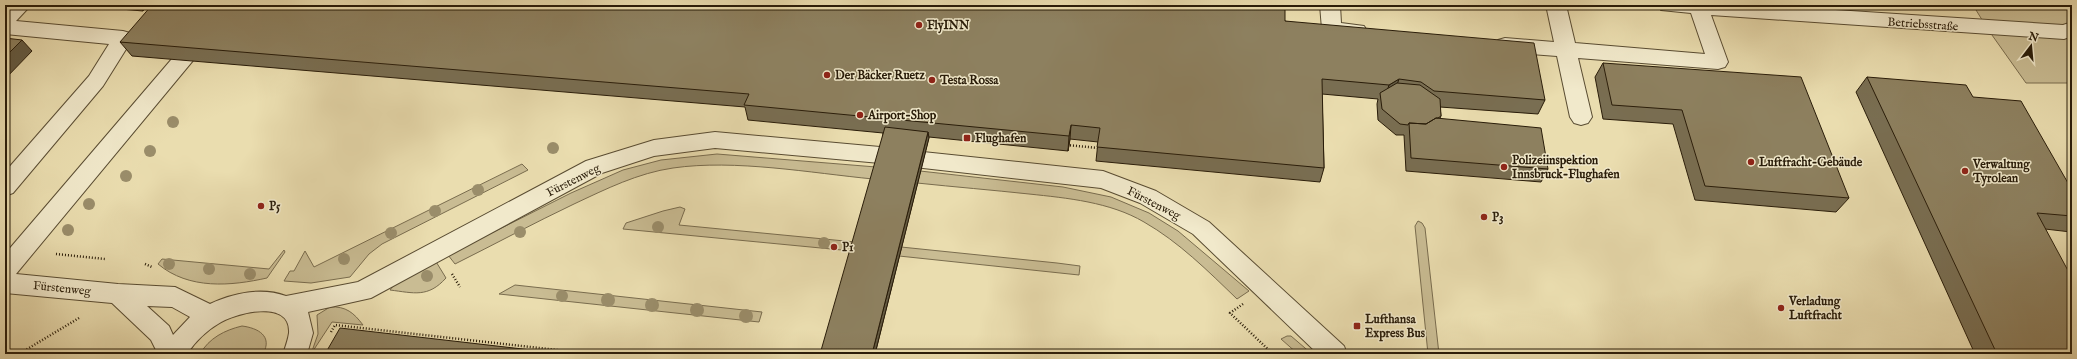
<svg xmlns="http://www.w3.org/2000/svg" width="2077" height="359" font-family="'IM FELL English',serif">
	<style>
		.green { fill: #c9bc93; stroke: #796c4e }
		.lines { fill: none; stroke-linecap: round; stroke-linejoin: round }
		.minor-casing { stroke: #594c32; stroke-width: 2 }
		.path { stroke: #291c09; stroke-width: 2.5; stroke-dasharray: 1 2; stroke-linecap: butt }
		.minor { fill: #f1e9cb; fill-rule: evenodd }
		.tree { fill: #9a8d6a }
		.wall { fill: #796e52; stroke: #291c09 }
		.shaded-wall { fill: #635a42; stroke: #291c09 }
		.building { fill: #8d805f; stroke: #291c09 }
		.poi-dot { fill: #8f2418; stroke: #f1e9cb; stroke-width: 1.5 }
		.labels { text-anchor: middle; stroke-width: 3; stroke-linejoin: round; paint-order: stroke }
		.street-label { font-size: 12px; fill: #291c09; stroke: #f1e9cb }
		.poi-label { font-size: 12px; font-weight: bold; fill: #291c09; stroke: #f1e9cb; text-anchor: start }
	</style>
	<rect width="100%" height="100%" fill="#eaddaf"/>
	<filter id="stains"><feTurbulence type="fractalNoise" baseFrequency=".005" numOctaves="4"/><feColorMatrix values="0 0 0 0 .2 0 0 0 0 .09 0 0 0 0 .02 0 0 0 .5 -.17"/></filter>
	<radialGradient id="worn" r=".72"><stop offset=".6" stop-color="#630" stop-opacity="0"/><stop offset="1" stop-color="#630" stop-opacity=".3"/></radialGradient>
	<path class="green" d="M1973,5H2072V83H2026L1987,28Z
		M717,154L876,167L873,179C811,173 735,159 673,168C638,173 606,189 574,204C534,223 495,244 455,264L448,255L571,193L623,170L661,160Z
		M522,164L528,170L382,244L369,254L350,277L311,283L284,281L290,271H294L305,251L314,267Z
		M920,171L1063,187L1111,197L1149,213L1178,231L1249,291L1237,299C1208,271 1179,242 1144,222C1110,202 1067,198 1029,194C992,190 955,187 917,183Z
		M680,207L685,209L679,225L855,242L852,251L623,229L626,223L663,211Z
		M1418,221L1422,223L1425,228L1439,354H1428L1415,226Z
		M901,247L1057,263L1080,266L1079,275L899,256Z
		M284,250L285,252L267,278C231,286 189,290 158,264L162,259L269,269Z
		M435,260L446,278C428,298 414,293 390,290L397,281Z
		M515,285L762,312L759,322L499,294Z
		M330,307C346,306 354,313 363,325L332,322L311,354L318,334L317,315Z
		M242,326C258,328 273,336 263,354H200C209,338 225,330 242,326Z
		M1287,336H1291L1312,354L1315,352L1317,354H1298L1281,339Z"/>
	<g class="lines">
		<g class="minor-casing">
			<path id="minor" d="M9,5H31L16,21L123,31L130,33L133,38L103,86L13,193L5,196V172L89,76L109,44L5,34V9Z
				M218,5H239L16,274L118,284L175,287L210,304C233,293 262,287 286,296L358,282L586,161L654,140L715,132L880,147L888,149L891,155L888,161L880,163L715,148L654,156L602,173L371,298L308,312L313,333L307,354H283C285,348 288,340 289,333C291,298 235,313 218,324C206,331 195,342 187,354H158L151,340L112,303L5,293V254ZM147,306L172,307L190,317L173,335L169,326Z
				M1320,5H1340L1341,23L1364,26L1367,31L1364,36L1357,38L1325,34L1322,29Z
				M1546,5H1566L1575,43L1705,54L1691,13L1661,10L1658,5H1760L2063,25L2072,22V36L2064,39L1711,15L1728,62L1725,67L1718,69L1578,58L1592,117L1588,123L1581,125L1574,123L1570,117L1557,56L1505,52L1498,50L1495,45L1498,40L1505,38L1554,42Z
				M923,152L1103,171L1156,191L1209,222L1344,346L1347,354H1318L1193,234L1140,203L1101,188L923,168L915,166L912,160L915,154Z"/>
		</g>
		<path class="path" d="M1067,145L1098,148
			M56,254L105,259
			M145,264L152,267
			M452,274L460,287
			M1243,304L1230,313L1273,354
			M331,332L335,325L593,354
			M19,354L79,318"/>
		<use href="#minor" class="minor"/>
	</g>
	<g class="tree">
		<circle cx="173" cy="122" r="6"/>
		<circle cx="553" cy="148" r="6"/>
		<circle cx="150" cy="151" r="6"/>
		<circle cx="126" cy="176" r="6"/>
		<circle cx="478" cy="190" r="6"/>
		<circle cx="89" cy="204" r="6"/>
		<circle cx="435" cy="211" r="6"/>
		<circle cx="658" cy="227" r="6"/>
		<circle cx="68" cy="230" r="6"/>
		<circle cx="520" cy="232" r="6"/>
		<circle cx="391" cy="233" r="6"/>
		<circle cx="824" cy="243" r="6"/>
		<circle cx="344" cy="259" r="6"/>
		<circle cx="169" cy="264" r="6"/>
		<circle cx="209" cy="269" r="6"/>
		<circle cx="250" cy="274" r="6"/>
		<circle cx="427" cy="276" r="6"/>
		<circle cx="562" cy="296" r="6"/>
		<circle cx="608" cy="300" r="7"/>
		<circle cx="652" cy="305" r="7"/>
		<circle cx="697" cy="310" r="7"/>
		<circle cx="746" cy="316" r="7"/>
	</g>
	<path class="wall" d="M76,5H148L143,11Z
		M1285,21L1545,100L1538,114L1440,107L1441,116L1440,118L1548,169L1541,182L1406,171L1404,135H1396L1378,120L1377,104L1378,99L1322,94L1324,168L1320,182L1096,161L1098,142L1070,139L1068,151L929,137L875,354L883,133L748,120L745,107L132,56L120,42Z
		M1603,63L1849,198L1836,212L1695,200L1673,124L1603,119L1595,77Z
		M1867,77L2072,216V231L2071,232L2045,229L2072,354H1975L1856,92Z"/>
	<path class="shaded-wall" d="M137,5H148L143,11Z
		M22,40L32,51L5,79V57Z
		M1399,79L1394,94L1384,100L1389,85Z
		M1071,125L1070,139L1068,151L1069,136Z
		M928,132L929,138L875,354H872Z"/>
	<path class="building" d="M152,5H1285V21L1534,43L1545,100L1434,91L1421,82L1399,79L1389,85L1322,79L1324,168L1097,147L1100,128L1071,125L1069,136L744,105L749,94L120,42Z
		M5,38L22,40L5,57Z
		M1603,63L1801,77L1849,198L1705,186L1682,110L1612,105Z
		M1867,77L1966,85L1973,97L2021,101L2072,190V216L2037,213L2072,278V354H1997Z
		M1397,83L1420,85L1440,99L1441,116L1438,118H1436L1426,124L1409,123L1408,125L1400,124L1382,109L1380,93Z
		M1436,118L1541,128L1548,169L1411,158L1409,123L1426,124Z
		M885,127L928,132L872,354H820Z
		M340,328L566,354H325Z"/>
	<g class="poi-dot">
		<circle cx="919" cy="25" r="4"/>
		<circle cx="827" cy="75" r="4"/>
		<circle cx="932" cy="80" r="4"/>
		<circle cx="860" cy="115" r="4"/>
		<rect x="963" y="134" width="8" height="8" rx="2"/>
		<circle cx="1751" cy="162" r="4"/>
		<circle cx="1504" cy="167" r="4"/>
		<circle cx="1965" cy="171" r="4"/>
		<circle cx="261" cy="206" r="4"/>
		<circle cx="1484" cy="217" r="4"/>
		<circle cx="834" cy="247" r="4"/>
		<circle cx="1781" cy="308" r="4"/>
		<rect x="1353" y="322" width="8" height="8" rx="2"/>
	</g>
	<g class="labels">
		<g class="street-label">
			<text transform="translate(1923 24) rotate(4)" y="4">Betriebsstraße</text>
			<text transform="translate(573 180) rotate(-27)" y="4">Fürstenweg</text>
			<text transform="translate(1154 203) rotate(27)" y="4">Fürstenweg</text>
			<text transform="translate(62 288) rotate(6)" y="4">Fürstenweg</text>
		</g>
		<g class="poi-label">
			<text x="927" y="29">FlyINN</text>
			<text x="835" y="79">Der Bäcker Ruetz</text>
			<text x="940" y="84">Testa Rossa</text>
			<text x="868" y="119">Airport-Shop</text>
			<text x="975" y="142">Flughafen</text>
			<text x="1512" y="164">Polizeiinspektion<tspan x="1512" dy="14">Innsbruck-Flughafen</tspan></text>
			<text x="1759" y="166">Luftfracht-Gebäude</text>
			<text x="1973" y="168">Verwaltung<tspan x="1973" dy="14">Tyrolean</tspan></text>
			<text x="269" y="210">P5</text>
			<text x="1492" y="221">P3</text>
			<text x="842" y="251">P1</text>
			<text x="1789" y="305">Verladung<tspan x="1789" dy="14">Luftfracht</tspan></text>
			<text x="1365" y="323">Lufthansa<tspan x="1365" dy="14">Express Bus</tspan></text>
		</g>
	</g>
	<rect width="2077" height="359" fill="none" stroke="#eaddaf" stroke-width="20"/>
	<rect x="6" y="6" width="2065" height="347" fill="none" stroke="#291c09" stroke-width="2"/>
	<rect x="10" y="10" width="2057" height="339" fill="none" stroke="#291c09"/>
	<g transform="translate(2031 46) rotate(16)" stroke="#f1e9cb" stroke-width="3" paint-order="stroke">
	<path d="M0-3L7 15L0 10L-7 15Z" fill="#291c09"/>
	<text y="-6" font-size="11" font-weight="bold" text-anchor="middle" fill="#291c09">N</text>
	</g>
	<rect width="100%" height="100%" filter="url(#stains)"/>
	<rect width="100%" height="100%" fill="url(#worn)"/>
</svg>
